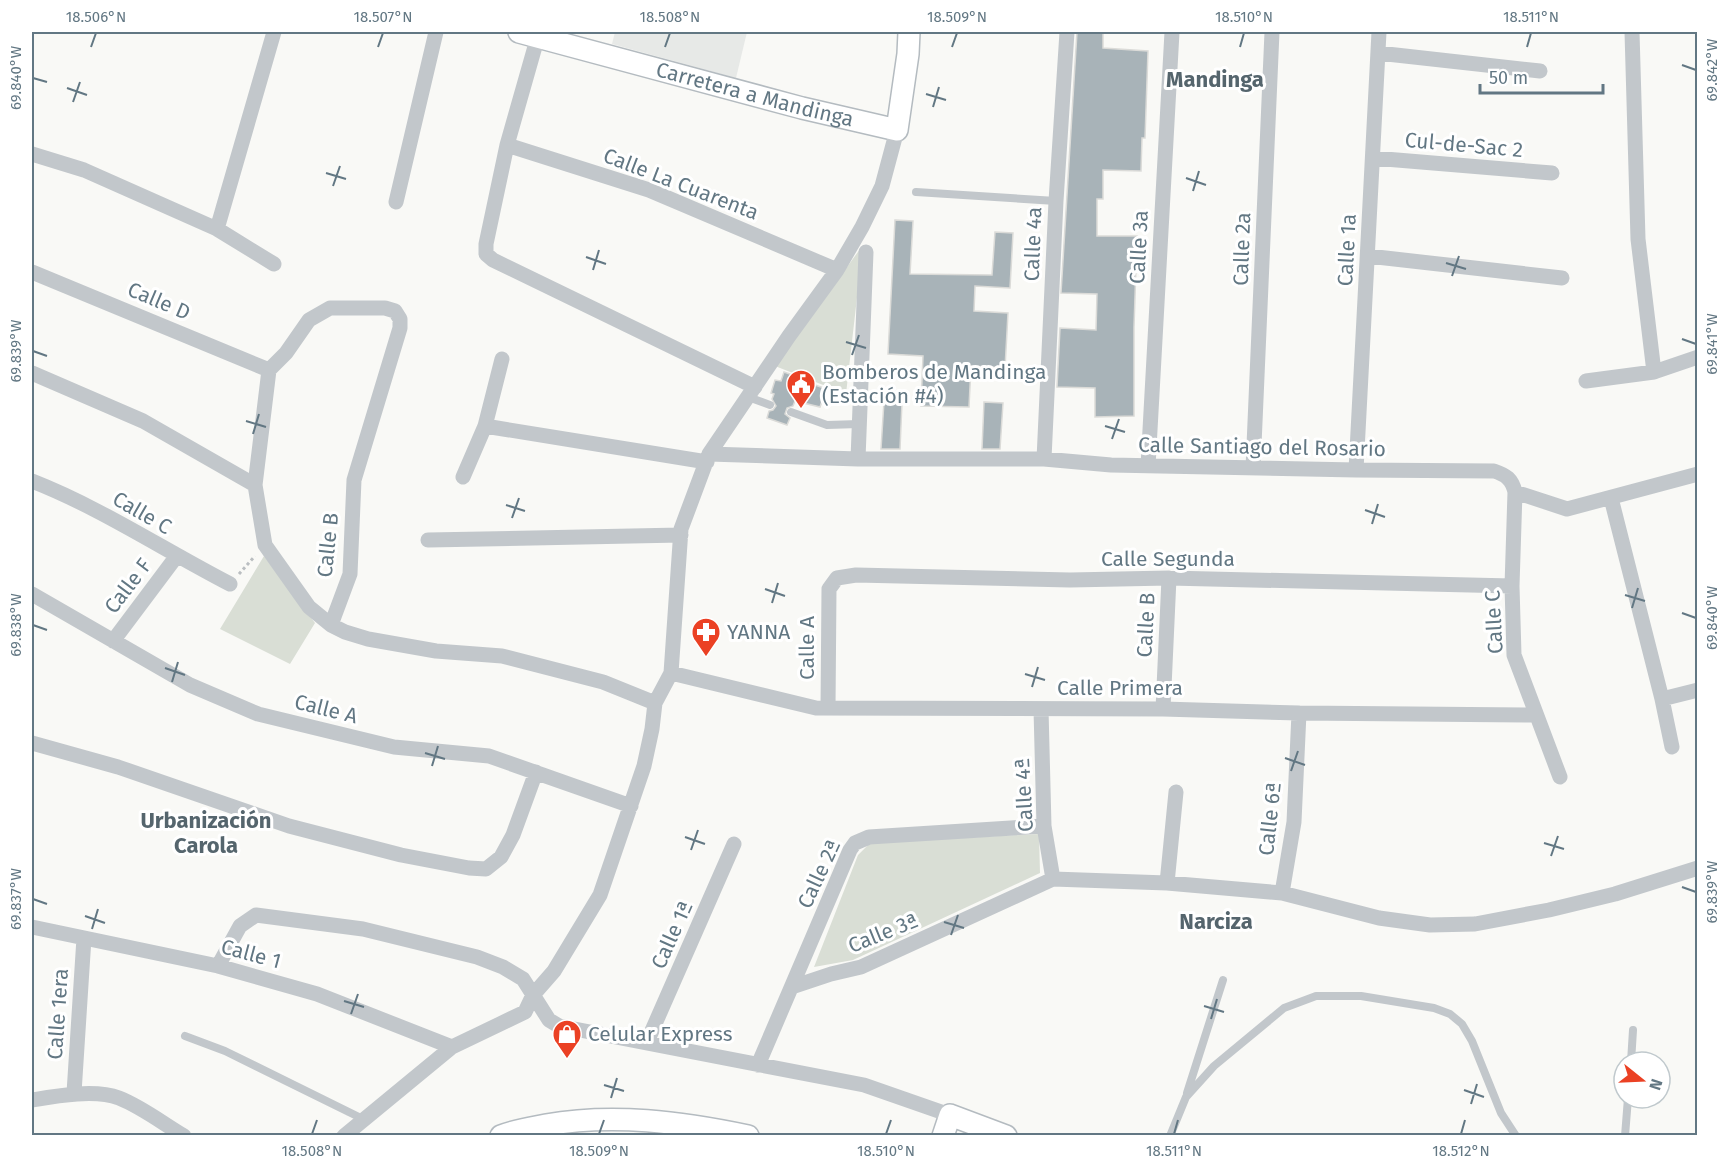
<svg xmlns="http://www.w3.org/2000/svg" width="1729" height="1167" font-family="'Fira Sans',sans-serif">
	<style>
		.built { fill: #e7e9e7 }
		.green { fill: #d9ded5 }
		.building { fill: #a8b3b8; stroke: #dbdbd8; stroke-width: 1.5 }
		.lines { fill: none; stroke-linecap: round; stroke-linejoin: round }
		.secondary-casing { stroke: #b4bbc0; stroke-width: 24 }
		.path { stroke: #babec1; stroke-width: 3; stroke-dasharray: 3 3; stroke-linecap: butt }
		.lane { stroke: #c2c7cb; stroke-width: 8 }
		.street { stroke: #c2c7cb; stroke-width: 15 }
		.secondary { stroke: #fff; stroke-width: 21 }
		.ticks { fill: none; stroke: #627783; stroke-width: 2 }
		.labels { text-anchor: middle; stroke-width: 6; stroke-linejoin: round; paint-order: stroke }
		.street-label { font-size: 21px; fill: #627783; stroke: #fff }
		.poi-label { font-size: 21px; fill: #627783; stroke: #fff; text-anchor: start }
		.neighbourhood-label { font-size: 22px; font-weight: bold; fill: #55656d; stroke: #fff }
		.neatline { fill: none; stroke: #627783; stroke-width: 2 }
		.ticks-label { font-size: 15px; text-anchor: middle; fill: #627783 }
	</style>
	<rect width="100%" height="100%" fill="#f9f9f6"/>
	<path class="built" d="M615,32H747L736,78L612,44Z"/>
	<path class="green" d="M863,245L846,394L775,366Z
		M264,556L315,623L290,664L220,629Z
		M1039,834L1040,873L853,960L814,967L858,855L870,843Z"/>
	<path class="building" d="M1077,32H1103V48L1148,51L1145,138H1142L1141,171L1103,170V199H1097V236H1137L1134,327V416L1095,417V388L1057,387L1060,328L1096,330L1097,294L1061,293Z
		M895,220L913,221L910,274L992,275L995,232L1013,233L1010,288L975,286L974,311L1008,313L1005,368L971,366L969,407L921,406L923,356L888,354Z
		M784,372L807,380L806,382L824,388L822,395H824L820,407L795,401L793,406L787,408L785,414L790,418L787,425L767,418L769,411L773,410L776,406L772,399L774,394L771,393L775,380L781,381Z
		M884,401L902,402L900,449H881Z
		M984,402L1003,403L1000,449H982Z"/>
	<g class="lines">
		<g class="secondary-casing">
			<g id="secondary">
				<path id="s1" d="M519,32L802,108L897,130L908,54L909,32"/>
				<path d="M501,1136C516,1130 531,1128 546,1125C613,1113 681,1122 748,1136"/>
				<path d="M943,1136L950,1115L1006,1136"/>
			</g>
		</g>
		<path class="path" d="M239,574L255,556"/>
		<path class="lane" d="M916,192L1056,201
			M748,397L770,405
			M791,412L827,425L859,424
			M185,1036L225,1051L363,1119
			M1631,1062L1633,1030
			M1187,1093L1223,980
			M1170,1136L1186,1097L1214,1066L1284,1008L1316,996H1361L1434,1008L1450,1014L1462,1024L1472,1041L1501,1113L1516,1136
			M1625,1136L1628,1098"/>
		<path class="street" d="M1632,32L1638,239L1654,372
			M538,36L507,145L486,244V254L493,260L755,387
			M1378,53L1540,71
			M507,145L649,190L837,270
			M32,154L84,170L217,229L274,264
			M1373,158L1552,173
			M396,202L436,32
			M217,229L274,32
			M1368,256L1562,278
			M32,272L269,370
			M330,308H385L395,311L400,319V328L354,480L350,574L331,625L309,607L265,545L255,485L269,370L286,353L309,320Z
			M32,373L143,421L255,485
			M1586,381L1654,372L1698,357
			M485,426L707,462
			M709,454L858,459H1044L1111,465L1356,470L1494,471C1506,475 1512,479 1515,492L1512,586L1514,655L1560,777
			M858,459L866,252
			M1044,459L1056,201L1067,32
			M1148,466L1172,32
			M1253,468L1272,32
			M1356,470L1379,32
			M463,477L485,426L502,359
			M32,481C101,508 164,550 230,584
			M1515,492L1567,509L1698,474
			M1611,498L1662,699L1672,747
			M428,540L681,535
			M32,594L190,685L258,714L394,747L489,756L631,806
			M331,625L345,632L368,639L436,651L502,656L603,682L655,703
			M113,641L176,557
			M671,673L816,708L1163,709L1299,713L1536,715
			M1662,699L1698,690
			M828,708L829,589L837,578L856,575L1070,580L1169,578L1512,586
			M1041,709L1044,826L1053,879
			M1163,709L1169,578
			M32,743L118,767L289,826L401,855L469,868L486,869L501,857L513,835L536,772
			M1167,883L1176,792
			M1282,893L1294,822L1299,713
			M32,927L218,966L317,994L452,1047
			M218,966L240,926L256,915L363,929L477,957L503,967L523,979L549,1020L559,1026L864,1085L950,1115
			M792,987L831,974L861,967L1053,879L1167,883L1282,893L1379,918L1430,925L1475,924L1549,910L1615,894L1698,868
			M647,1042L734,844
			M758,1065L850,850L855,843L869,837L1044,826
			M74,1093L84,938
			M32,1100C56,1096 95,1089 119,1098C142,1107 162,1123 184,1136
			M344,1136L452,1047L525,1012L533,995L554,971L600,895L644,766L652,729L655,703L671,673L681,529L709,454L789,336L837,270L862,227L882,186L897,130"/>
		<use href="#secondary" class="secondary"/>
	</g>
	<path class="ticks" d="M91,47L96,33M378,47L383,33M665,47L670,33M952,47L957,33M1240,47L1244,33M1527,47L1531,33M1682,65L1696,70M33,78L47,82M67,88L87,95M926,94L946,100M73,102L80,82M933,107L939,87M326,173L346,179M1186,178L1206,185M333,186L340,166M1193,191L1199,171M586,257L606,264M1446,263L1466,269M593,270L599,250M1452,276L1459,256M1682,339L1696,344M846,342L866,348M33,351L47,356M852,355L859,335M246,421L266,427M1105,426L1125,432M253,434L259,414M1112,439L1119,419M506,505L525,511M1365,510L1385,517M512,518L519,498M1372,524L1378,504M765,589L785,596M1625,595L1645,601M772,603L778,583M1632,608L1638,588M1682,613L1696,618M33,625L47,630M165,668L185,675M1025,674L1045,680M172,682L178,662M1032,687L1038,667M425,753L445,759M1285,758L1305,765M432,766L438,746M1291,771L1298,751M685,837L705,844M1544,843L1564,849M691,850L698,830M1551,856L1558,836M1682,887L1696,892M33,899L47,904M85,916L105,923M944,922L964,928M92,929L98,909M951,935L958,915M344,1001L364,1007M1204,1006L1224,1012M351,1014L358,994M1211,1019L1217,999M604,1085L624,1091M1464,1090L1484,1097M611,1098L617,1078M1471,1104L1477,1084M312,1134L317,1120M599,1134L604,1120M886,1134L891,1120M1174,1134L1178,1120M1461,1134L1465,1120"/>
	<defs>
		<g id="civic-pin" transform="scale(1.5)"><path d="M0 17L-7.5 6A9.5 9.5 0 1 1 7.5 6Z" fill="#eb4124" stroke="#fff"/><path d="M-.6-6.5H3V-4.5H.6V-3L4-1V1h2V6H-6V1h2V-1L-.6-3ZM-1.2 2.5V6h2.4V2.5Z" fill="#fff"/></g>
		<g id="pharmacy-pin" transform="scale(1.5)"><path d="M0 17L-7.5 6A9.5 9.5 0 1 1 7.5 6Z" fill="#eb4124" stroke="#fff"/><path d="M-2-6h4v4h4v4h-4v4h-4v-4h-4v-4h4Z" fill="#fff"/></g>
		<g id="shop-pin" transform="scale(1.5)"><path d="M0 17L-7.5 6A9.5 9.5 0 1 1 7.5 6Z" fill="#eb4124" stroke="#fff"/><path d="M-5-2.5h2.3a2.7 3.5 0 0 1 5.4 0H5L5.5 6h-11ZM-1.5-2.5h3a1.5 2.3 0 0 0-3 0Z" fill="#fff"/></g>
	</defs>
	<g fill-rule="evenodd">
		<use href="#civic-pin" x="801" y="384"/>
		<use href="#pharmacy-pin" x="706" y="632"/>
		<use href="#shop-pin" x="567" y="1034"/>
	</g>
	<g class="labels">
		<g class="street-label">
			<text dy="7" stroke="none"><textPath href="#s1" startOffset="244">Carretera a Mandinga</textPath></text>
			<text transform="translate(1464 145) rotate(5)" y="7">Cul-de-Sac 2</text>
			<text transform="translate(681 184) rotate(21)" y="7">Calle La Cuarenta</text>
			<text transform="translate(1033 244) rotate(-88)" y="7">Calle 4a</text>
			<text transform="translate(1139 247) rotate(-87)" y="7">Calle 3a</text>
			<text transform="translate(1242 249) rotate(-88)" y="7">Calle 2a</text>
			<text transform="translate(1347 250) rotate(-87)" y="7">Calle 1a</text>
			<text transform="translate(159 301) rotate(23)" y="7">Calle D</text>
			<text transform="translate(1262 447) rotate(1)" y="7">Calle Santiago del Rosario</text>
			<text transform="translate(142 513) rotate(30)" y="7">Calle C</text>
			<text transform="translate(328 545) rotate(-84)" y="7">Calle B</text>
			<text x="1168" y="566">Calle Segunda</text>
			<text transform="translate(128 586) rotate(-53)" y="7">Calle F</text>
			<text transform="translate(1494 622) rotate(-93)" y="7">Calle C</text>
			<text transform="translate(1146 625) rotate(-87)" y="7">Calle B</text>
			<text transform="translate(807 648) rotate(-90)" y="7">Calle A</text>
			<text x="1120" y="695">Calle Primera</text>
			<text transform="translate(326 709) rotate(14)" y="7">Calle A</text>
			<text transform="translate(1024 795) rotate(-93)" y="7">Calle 4ª</text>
			<text transform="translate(1270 819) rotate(-84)" y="7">Calle 6ª</text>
			<text transform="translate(819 874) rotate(-65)" y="7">Calle 2ª</text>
			<text transform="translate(883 933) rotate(-22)" y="7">Calle 3ª</text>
			<text transform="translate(672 935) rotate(-66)" y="7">Calle 1ª</text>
			<text transform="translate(251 954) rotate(15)" y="7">Calle 1</text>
			<text transform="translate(58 1014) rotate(-86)" y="7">Calle 1era</text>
		</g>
		<g class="poi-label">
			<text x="822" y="379">Bomberos de Mandinga<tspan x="822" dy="24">(Estación #4)</tspan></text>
			<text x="727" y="639">YANNA</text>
			<text x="588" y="1041">Celular Express</text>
		</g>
		<g class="neighbourhood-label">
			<text x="1215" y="87">Mandinga</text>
			<text x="206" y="828">Urbanización<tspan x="206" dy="25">Carola</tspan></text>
			<text x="1216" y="929">Narciza</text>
		</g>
	</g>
	<rect width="1729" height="1167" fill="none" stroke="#ffffff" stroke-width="66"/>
	<g transform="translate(1642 1080) rotate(108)"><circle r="28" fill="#ffffff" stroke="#c0c9cd" stroke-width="1.5"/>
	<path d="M0-4.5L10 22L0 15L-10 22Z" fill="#eb4124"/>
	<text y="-9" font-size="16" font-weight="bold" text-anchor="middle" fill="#627783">N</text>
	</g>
	<path d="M1480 84v9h123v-9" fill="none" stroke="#627783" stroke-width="3"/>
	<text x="1489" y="84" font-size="18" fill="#627783" stroke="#ffffff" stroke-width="4.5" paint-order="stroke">50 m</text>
	<rect x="33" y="33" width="1663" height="1101" class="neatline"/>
	<g class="ticks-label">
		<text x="96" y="22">18.506°N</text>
		<text x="383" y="22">18.507°N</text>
		<text x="670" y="22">18.508°N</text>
		<text x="957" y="22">18.509°N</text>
		<text x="1244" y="22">18.510°N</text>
		<text x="1531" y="22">18.511°N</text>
		<text transform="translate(1712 70) rotate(-90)" y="5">69.842°W</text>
		<text transform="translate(16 78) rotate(-90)" y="5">69.840°W</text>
		<text transform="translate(1712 344) rotate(-90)" y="5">69.841°W</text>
		<text transform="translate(16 351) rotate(-90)" y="5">69.839°W</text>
		<text transform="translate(1712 618) rotate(-90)" y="5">69.840°W</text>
		<text transform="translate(16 625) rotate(-90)" y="5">69.838°W</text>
		<text transform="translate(1712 892) rotate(-90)" y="5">69.839°W</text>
		<text transform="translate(16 899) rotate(-90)" y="5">69.837°W</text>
		<text x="312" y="1156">18.508°N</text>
		<text x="599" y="1156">18.509°N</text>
		<text x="886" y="1156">18.510°N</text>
		<text x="1174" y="1156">18.511°N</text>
		<text x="1461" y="1156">18.512°N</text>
	</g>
</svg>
